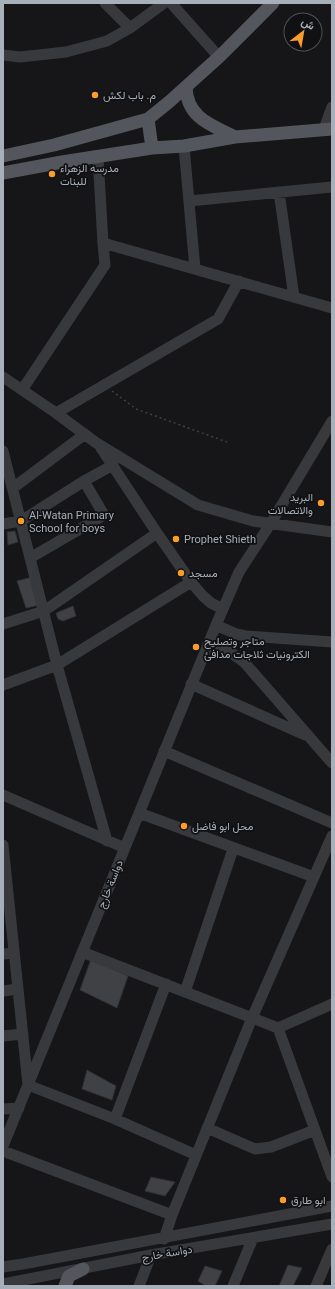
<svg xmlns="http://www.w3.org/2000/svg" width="335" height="1289" font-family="Roboto,Vazirmatn,sans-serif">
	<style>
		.building { fill: #404145; stroke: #303034 }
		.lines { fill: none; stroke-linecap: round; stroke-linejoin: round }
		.path { stroke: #3d4044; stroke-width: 1.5; stroke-dasharray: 2 3; stroke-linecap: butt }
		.minor { stroke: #37393d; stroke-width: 11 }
		.major { stroke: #53565d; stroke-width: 13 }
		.poi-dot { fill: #fb9d2c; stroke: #111113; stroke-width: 1.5 }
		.labels { text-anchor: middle; stroke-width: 3.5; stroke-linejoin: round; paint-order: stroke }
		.poi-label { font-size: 11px; fill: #a7afb9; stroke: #111113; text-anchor: start }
		.street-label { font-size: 11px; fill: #a7afb9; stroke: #111113 }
	</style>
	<rect width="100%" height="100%" fill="#161618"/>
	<path class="building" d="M15,531L18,542L8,545L7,532Z
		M32,577L39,605L26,608L17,581Z
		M73,606L76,616L63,621L58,619L56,613Z
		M91,959L128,976L117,1008L80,990Z
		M87,1070L116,1086L112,1100L82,1089Z
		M151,1177L175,1182L165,1196L145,1191Z
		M288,1265L302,1268L293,1286H279Z
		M205,1266L222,1271L215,1286H206L198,1281Z"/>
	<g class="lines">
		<path class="path" d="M112,391L136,409L227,442"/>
		<path class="minor" d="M105,3L130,28
			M171,3L219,57
			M3,55L20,57L66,52L107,41L130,28L164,3
			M324,129L332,107
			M184,146L195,269
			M279,192L294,297
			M189,201L332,187
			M103,243L332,308
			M3,377L56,413L95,442L198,505L253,521L332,532
			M22,390L105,265L103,243L98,157
			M56,413L218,319L239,281
			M101,448L157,533L191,582L203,596L211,603L223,609
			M3,451L57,665L107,841
			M13,488L85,434
			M3,524L21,521L84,481L113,465
			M30,558L104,515L84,481
			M3,624L44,611L157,533
			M216,625L236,634L246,636L332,642
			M208,643L230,652L244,662L332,763
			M191,684L305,735
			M3,685L57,665L191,582
			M164,751L332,823
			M3,795L125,848
			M139,813L314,877
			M3,845L28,1085L115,1119L196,1155
			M82,952L278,1028L332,1004
			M3,954L14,953
			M3,991L18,989
			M185,992L233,849
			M278,1028L332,1177
			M3,1036L23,1034
			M3,1109L19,1108
			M115,1119L166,984
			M207,1128L255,1149L271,1147L315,1130
			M3,1146L216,625L239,572L271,523L332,421
			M3,1151L172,1215
			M164,1239L172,1215L252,1018L332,836
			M3,1267L23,1264L332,1206
			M3,1284L151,1255L332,1224
			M139,1286L151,1255
			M233,1286L253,1238
			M316,1286L332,1249"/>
		<path class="major" d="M186,87C187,118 211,125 235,137
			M148,119L152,148
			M3,156L54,145L148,119L169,102L219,57L273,3
			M3,173L62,162L152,148L184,146L235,137L332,129
			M65,1286L69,1276L83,1269"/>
	</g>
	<g class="poi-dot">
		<circle cx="95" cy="95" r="4"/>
		<circle cx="52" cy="174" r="4"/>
		<circle cx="321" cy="503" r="4"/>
		<circle cx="21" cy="521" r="4"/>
		<circle cx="176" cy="539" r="4"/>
		<circle cx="181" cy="573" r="4"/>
		<circle cx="196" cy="647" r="4"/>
		<circle cx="184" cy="826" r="4"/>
		<circle cx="283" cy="1200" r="4"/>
	</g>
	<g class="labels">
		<g class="poi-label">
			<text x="103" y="99">م. باب لكش</text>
			<text x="60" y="172">مدرسه الزهراء<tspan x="60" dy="13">للبنات</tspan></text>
			<text x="313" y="501" text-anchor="end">البريد<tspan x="313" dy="13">والاتصالات</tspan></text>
			<text x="29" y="519">Al-Watan Primary<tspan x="29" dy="13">School for boys</tspan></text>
			<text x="184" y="543">Prophet Shieth</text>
			<text x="189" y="577">مسجد</text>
			<text x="204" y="645">متاجر وتصليح<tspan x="204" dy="13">الكترونيات ثلاجات مدافئ</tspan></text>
			<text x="192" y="830">محل ابو فاضل</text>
			<text x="291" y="1204">ابو طارق</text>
		</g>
		<g class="street-label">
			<text transform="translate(110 884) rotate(-68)" y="4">دواسة خارج</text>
			<text transform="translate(167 1253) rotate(-10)" y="4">دواسة خارج</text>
		</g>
	</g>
	<rect width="335" height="1289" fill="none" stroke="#a7afb9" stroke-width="8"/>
	<g transform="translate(303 32) rotate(31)"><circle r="19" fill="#111113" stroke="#4d5055"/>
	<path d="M0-3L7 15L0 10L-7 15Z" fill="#fb9d2c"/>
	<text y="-6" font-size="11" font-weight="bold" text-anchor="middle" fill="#a7afb9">ش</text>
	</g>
</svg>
